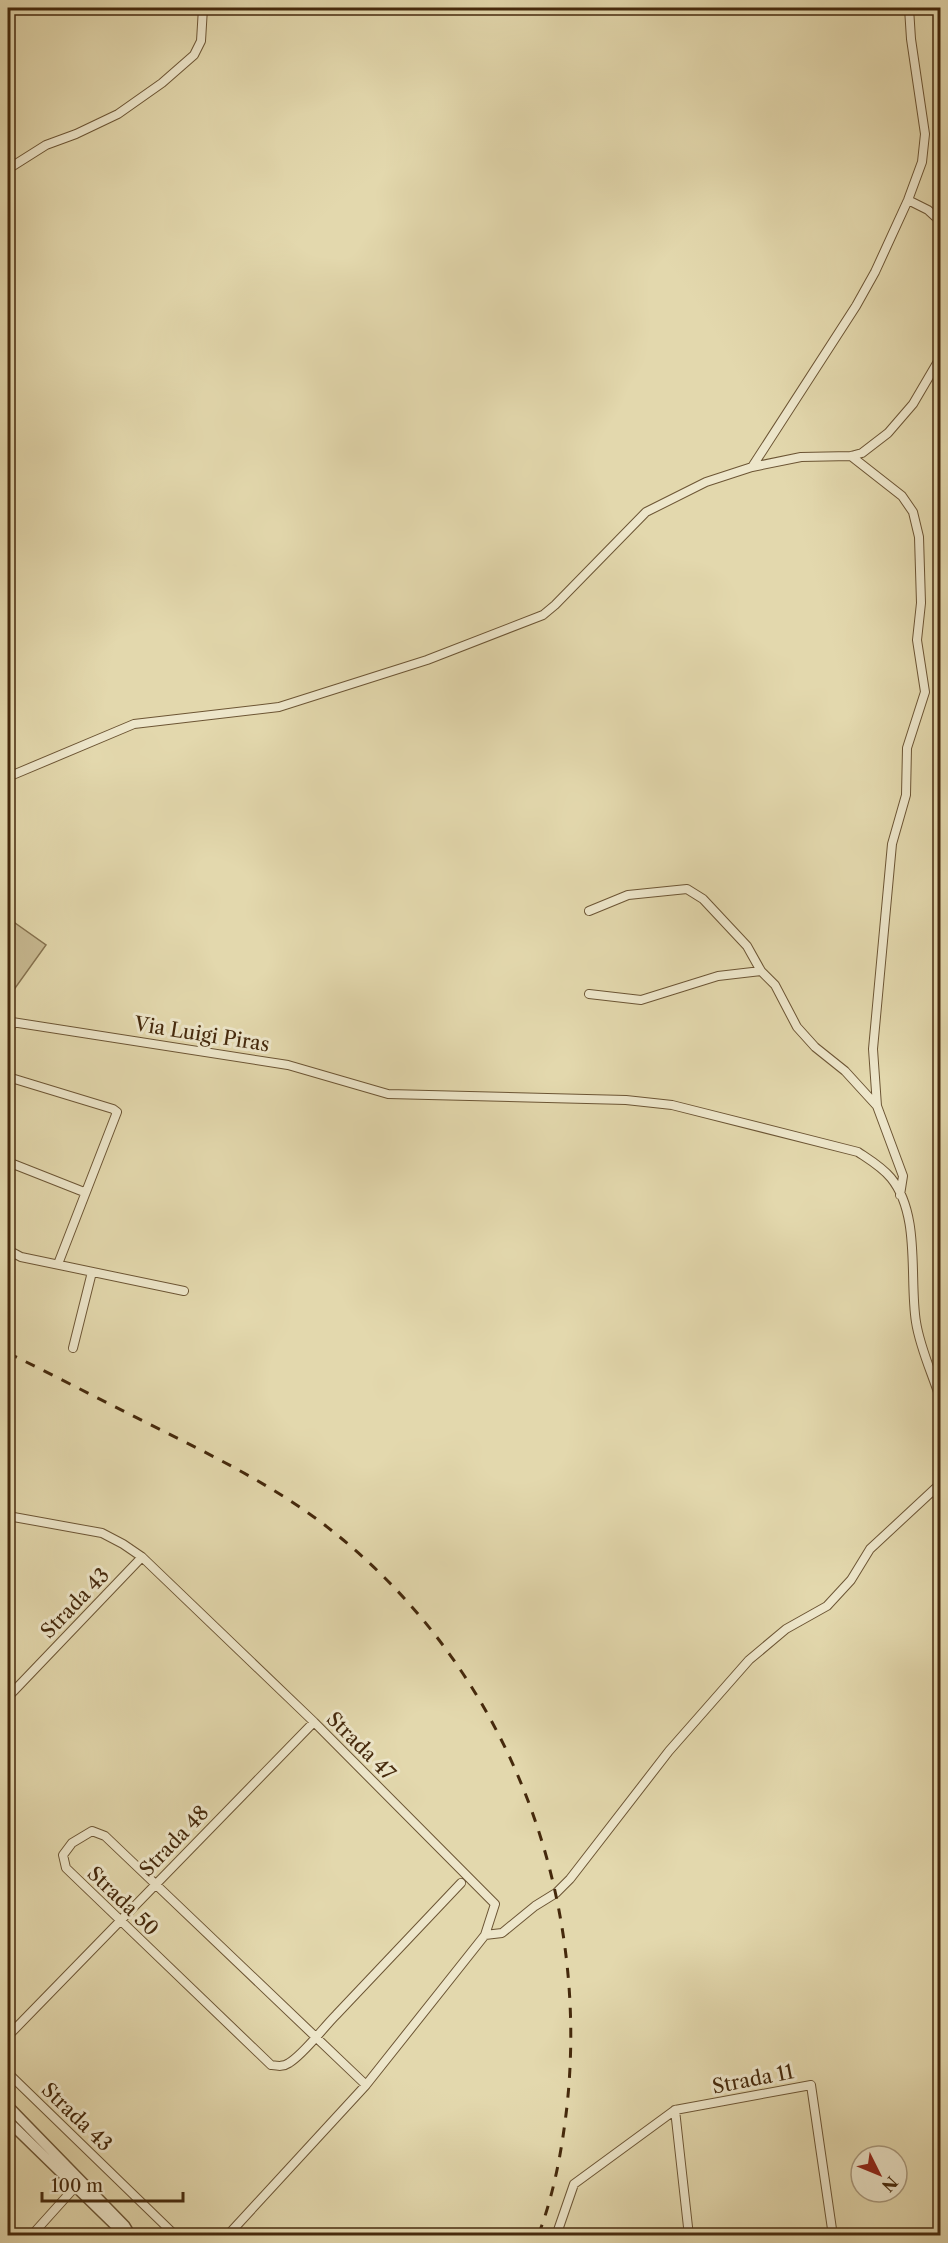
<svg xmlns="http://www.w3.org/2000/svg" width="948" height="2243" font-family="'Libre Caslon Text',serif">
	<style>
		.green { fill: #c8ba92; stroke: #86724f; stroke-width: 1.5 }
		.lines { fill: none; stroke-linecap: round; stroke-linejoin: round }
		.minor-casing { stroke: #6c5534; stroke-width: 10 }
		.tertiary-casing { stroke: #6c5534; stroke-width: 12 }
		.minor { stroke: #ede6ca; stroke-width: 8 }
		.tertiary { stroke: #ede6ca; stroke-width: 9 }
		.rail { stroke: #45290c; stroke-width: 3; stroke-dasharray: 10 10; stroke-linecap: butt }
		.labels { text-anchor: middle; stroke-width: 6; stroke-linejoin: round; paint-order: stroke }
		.street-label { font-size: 20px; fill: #45290c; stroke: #ede6ca }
	</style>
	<rect width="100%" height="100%" fill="#e3d8ad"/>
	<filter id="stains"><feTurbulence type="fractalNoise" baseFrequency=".00333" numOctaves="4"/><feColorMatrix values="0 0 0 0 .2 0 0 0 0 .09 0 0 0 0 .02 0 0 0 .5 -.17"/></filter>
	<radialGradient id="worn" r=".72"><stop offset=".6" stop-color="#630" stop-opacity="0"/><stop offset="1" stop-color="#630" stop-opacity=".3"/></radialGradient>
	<path class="green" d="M8,918L46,945L8,998Z"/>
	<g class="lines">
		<g class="minor-casing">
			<path id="minor" d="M8,169L46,145L76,134L118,114L162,83L194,55L201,41L203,8
				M908,200L928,210L940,221
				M851,456L902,496L913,512L919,537L921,603L917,640L925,692L907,748L906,795L892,844L873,1049L877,1106L903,1176L900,1195
				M752,467L801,457L851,456L862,453L888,433L913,404L940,358
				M8,777L134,724L279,707L427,660L543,615L555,605L646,512L706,482L752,467L856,306L875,272L908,200L922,162L925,134L911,39L909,8
				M589,911L628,895L687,889L703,899L747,946L761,971
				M589,994L641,1000L718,976L761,971L775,985L797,1027L815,1047L845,1071L877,1106
				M8,1020L12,1022L288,1065L388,1094L626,1100L672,1105L858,1152C870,1160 882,1167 891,1178C921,1215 909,1279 916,1322C920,1348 932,1373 940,1398
				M8,1038L12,1022
				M8,1077L113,1109L117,1112L58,1264
				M8,1162L84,1192
				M8,1250L21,1257L184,1291
				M73,1348L92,1272
				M940,1467V1472
				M8,1516L102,1533L123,1544L142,1557L314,1722L495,1904L485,1935L366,2085L227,2236
				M8,1697L142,1557
				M485,1935L502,1933L535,1906L556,1893L570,1879L669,1751L749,1660L786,1629L827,1606L851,1580L870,1549L940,1484
				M8,2036L314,1722
				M8,2073L176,2236
				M366,2085L105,1836L92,1831L72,1843L63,1855L66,1868L271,2065C278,2066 283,2067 289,2063C304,2054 323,2028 336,2015L461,1883
				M31,2236L76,2186
				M556,2236L574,2184L675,2110
				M689,2236L675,2110L811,2085L833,2236"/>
		</g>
		<g class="tertiary-casing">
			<path id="tertiary" d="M8,2106L125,2226L131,2236
				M8,2121L126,2236"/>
		</g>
		<use href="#minor" class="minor"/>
		<use href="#tertiary" class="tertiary"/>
		<path class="rail" d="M8,1353C59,1378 111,1405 163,1431C217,1458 269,1484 318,1520C500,1656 591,1882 567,2106C562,2150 554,2194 538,2236"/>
	</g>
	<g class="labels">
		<g class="street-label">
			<text transform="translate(202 1034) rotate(9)" y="7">Via Luigi Piras</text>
			<text transform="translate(75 1603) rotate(-46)" y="7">Strada 43</text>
			<text transform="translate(361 1746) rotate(45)" y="7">Strada 47</text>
			<text transform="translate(174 1841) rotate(-46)" y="7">Strada 48</text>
			<text transform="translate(123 1901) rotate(44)" y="7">Strada 50</text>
			<text transform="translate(753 2079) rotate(-11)" y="7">Strada 11</text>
			<text transform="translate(77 2117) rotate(44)" y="7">Strada 43</text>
		</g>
	</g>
	<rect width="948" height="2243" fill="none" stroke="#e3d8ad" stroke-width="30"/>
	<rect x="9" y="9" width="930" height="2225" fill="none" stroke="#45290c" stroke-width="3"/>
	<rect x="15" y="15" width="918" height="2213" fill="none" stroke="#45290c" stroke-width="1.5"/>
	<g transform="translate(879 2174) rotate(133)"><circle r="28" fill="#ede6ca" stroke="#aa9a7e" stroke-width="1.5"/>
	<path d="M0-4.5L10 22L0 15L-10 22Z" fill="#8f2418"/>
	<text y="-9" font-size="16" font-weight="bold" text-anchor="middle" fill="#45290c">N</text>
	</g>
	<path d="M42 2192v9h141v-9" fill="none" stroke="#45290c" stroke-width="3"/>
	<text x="51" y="2192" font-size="18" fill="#45290c" stroke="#ede6ca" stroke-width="4.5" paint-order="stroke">100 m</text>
	<rect width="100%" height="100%" filter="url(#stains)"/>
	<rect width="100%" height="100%" fill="url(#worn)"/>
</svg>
